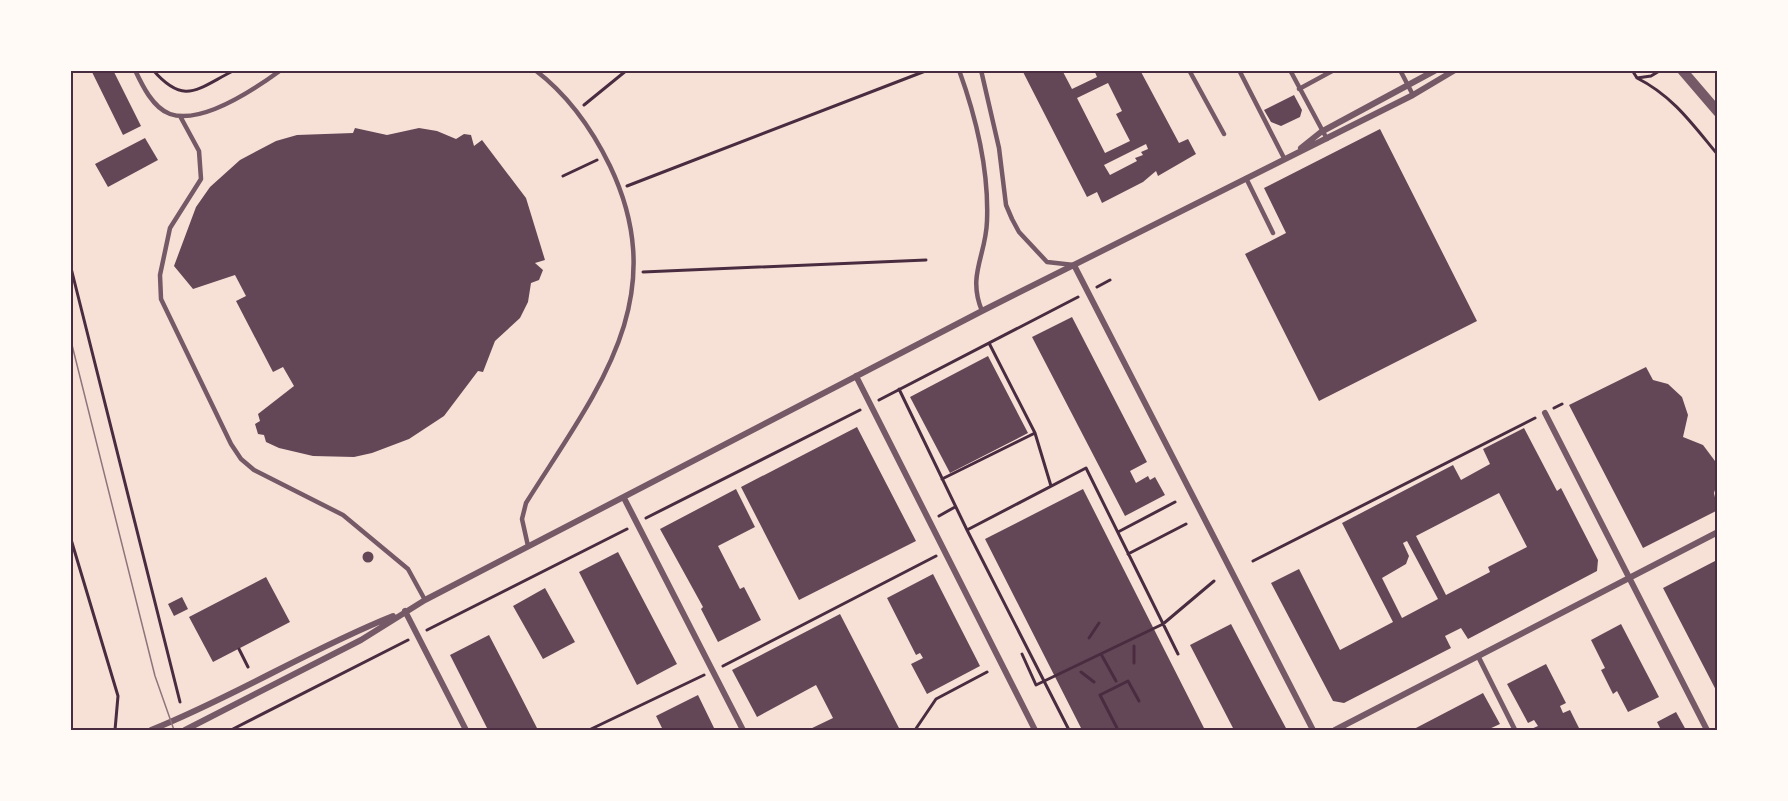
<svg xmlns="http://www.w3.org/2000/svg" width="1788" height="801" font-family="'Fira Sans Condensed',sans-serif">
	<style>
		.building { fill: #644757; fill-rule: evenodd }
		.lines { fill: none; stroke-linecap: round; stroke-linejoin: round }
		.path { stroke: #4a2c40; stroke-width: 3 }
		.service { stroke: #755966; stroke-width: 4.5 }
		.pedestrian { stroke: #755966; stroke-width: 5 }
		.minor { stroke: #755966; stroke-width: 6 }
		.tertiary { stroke: #755966; stroke-width: 10 }
		.tram { stroke: #8f747c; stroke-width: 1.5 }
		.neatline { fill: none; stroke: #4a2c40; stroke-width: 2 }
	</style>
	<rect width="100%" height="100%" fill="#f7e1d7"/>
	<path class="building" d="M91,70H113L141,126L123,135Z
		M1022,70H1062L1072,89L1097,77L1094,70H1140L1179,143L1188,139L1196,154L1158,176L1156,171L1143,182L1102,203L1097,192L1087,197ZM1108,83L1122,111L1116,114L1130,141L1105,153L1077,98ZM1146,144L1148,149L1141,152L1143,155L1135,158L1137,161L1110,175L1104,165Z
		M1294,95L1302,110L1300,117L1281,126L1271,122L1264,110Z
		M355,128L387,135L419,128L437,131L456,139L464,134L471,135L474,146L482,140L526,198L545,260L535,263L543,270L539,280L531,283L528,302L520,318L495,341L483,372L478,371L444,416L409,439L372,453L354,457L313,456L279,448L266,442L264,435L258,434L255,424L260,421L258,414L294,386L283,367L273,372L236,301L246,296L235,275L193,289L174,266L196,207L210,187L240,160L276,141L297,135L353,133Z
		M1380,129L1477,321L1319,401L1245,254L1286,233L1264,188Z
		M145,138L158,160L108,187L95,164Z
		M1072,317L1147,462L1130,471L1136,483L1148,476L1150,480L1155,477L1165,495L1125,516L1032,337Z
		M988,356L1028,433L950,473L910,397Z
		M1646,367L1653,380L1668,384L1682,397L1688,415L1683,437L1703,445L1715,461L1718,481L1714,493L1718,510L1643,548L1569,405Z
		M857,427L916,541L799,600L741,487Z
		M1524,428L1557,491L1561,488L1598,560L1597,571L1468,639L1461,628L1445,636L1451,648L1344,703L1333,701L1271,583L1299,569L1340,650L1393,622L1342,523L1453,465L1461,480L1490,464L1483,449ZM1499,493L1527,547L1488,567L1490,572L1446,595L1416,536ZM1407,541L1438,599L1402,618L1382,578L1406,564L1409,556L1403,543Z
		M736,489L755,527L718,546L740,589L744,587L761,620L718,642L701,609L703,607L660,529Z
		M1083,489L1205,730H1082L985,539Z
		M362.5 557a5.5 5.5 0 1 1 11 0a5.5 5.5 0 1 1-11 0Z
		M618,552L677,664L637,685L579,572Z
		M1715,561L1718,567V694L1663,588Z
		M933,574L980,666L927,694L911,664L923,658L920,653L916,655L887,598Z
		M266,577L290,622L213,662L189,617Z
		M545,588L575,642L543,659L513,606Z
		M182,597L188,609L174,616L168,604Z
		M840,614L900,730H808L833,718L816,685L757,717L732,670Z
		M1231,624L1264,687L1287,730H1234L1190,645Z
		M1621,624L1659,697L1628,712L1617,691L1613,694L1601,670L1605,668L1591,640Z
		M489,635L516,687L538,730H488L450,655Z
		M1546,664L1566,703L1560,706L1563,713L1570,710L1580,730H1529L1538,726L1534,720L1528,723L1507,684Z
		M1483,693L1500,724L1487,730L1414,729Z
		M698,695L715,730H663L656,716Z
		M1676,712L1686,730H1655L1660,728L1657,722Z"/>
	<g class="lines">
		<path class="path" d="M153,70C185,107 198,88 235,70
			M1632,70L1637,78L1651,76L1661,70
			M1637,78C1673,96 1693,125 1718,155
			M584,105L627,70
			M563,176L597,160
			M627,186L928,70
			M70,264L180,702
			M643,272L926,260
			M1097,287L1110,280
			M989,343L1035,433L1051,486
			M899,389L967,530L1069,730
			M879,400L1078,297
			M1554,408L1562,404
			M942,479L1035,433
			M939,516L955,507
			M646,518L860,410
			M967,530L1086,468L1178,654
			M1118,532L1175,502
			M70,536L118,696L115,730
			M1128,554L1186,524
			M1253,561L1535,418
			M427,630L627,529
			M1089,638L1099,623
			M239,649L248,667
			M1022,654L1036,685L1163,624L1214,581
			M1101,654L1116,681
			M1134,663V646
			M723,666L936,556
			M1081,672L1094,682
			M231,730L408,640
			M589,730L704,675
			M915,730L936,699L987,672
			M1118,730L1100,695L1128,681L1139,701"/>
		<path class="service" d="M135,70C142,85 153,108 170,114C202,125 255,89 281,70
			M959,70C976,117 989,171 987,221C986,256 967,275 982,311
			M981,70L999,148L1006,205L1012,219L1019,232L1047,262L1074,265
			M1189,70L1224,134
			M1239,70L1284,158
			M1290,70L1327,139
			M1400,70L1413,95
			M1299,89L1334,70
			M180,116L199,151L201,179L170,228L160,275L161,299L231,444L241,459L254,470L343,515L408,569L425,600
			M1246,178L1273,233
			M528,546L522,519L526,503C595,393 674,300 610,166C592,129 568,95 535,70"/>
		<path class="pedestrian" d="M1478,656L1515,730"/>
		<path class="minor" d="M1301,148L1321,132L1436,70
			M1074,265L1313,730
			M856,376L1035,730
			M1545,413L1707,730
			M624,498L743,730
			M405,611L466,730
			M151,730C234,697 310,649 393,616
			M185,730L361,640L425,600L982,311L1413,95L1455,70
			M1335,730L1718,532"/>
		<path class="tertiary" d="M1682,70L1718,112"/>
		<path class="tram" d="M70,337L155,676L174,730"/>
	</g>
	<rect width="1788" height="801" fill="none" stroke="#fffaf5" stroke-width="144"/>
	<rect x="72" y="72" width="1644" height="657" class="neatline"/>
</svg>
